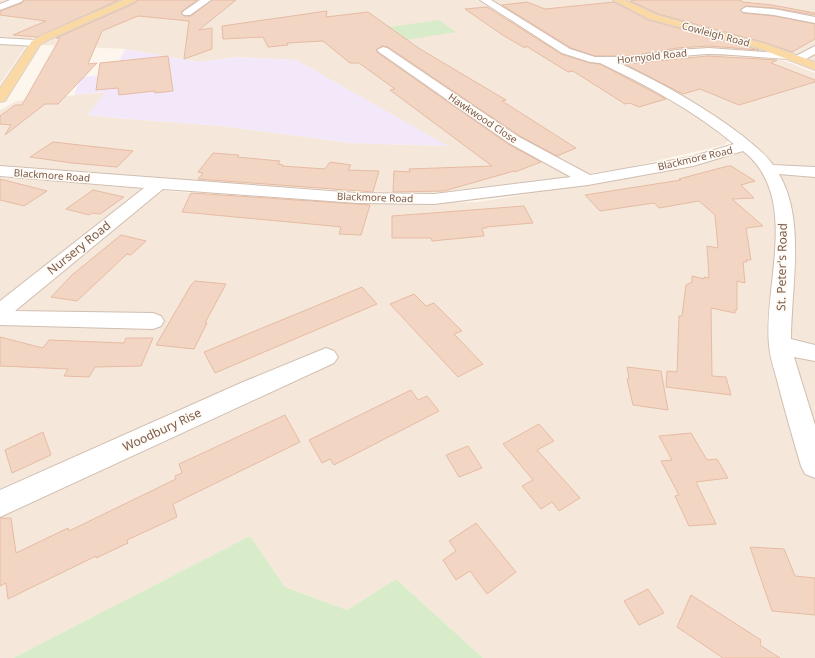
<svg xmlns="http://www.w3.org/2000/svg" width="815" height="658" font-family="'Noto Sans',sans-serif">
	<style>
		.residential { fill: #f5e8da }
		.education { fill: #f3e8fa }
		.green { fill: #d8ecc9 }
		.building { fill: #f3d5c3; stroke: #e6bba3 }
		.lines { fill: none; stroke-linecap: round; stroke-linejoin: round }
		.minor-casing { stroke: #d1beb0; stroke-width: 2 }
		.major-casing { stroke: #dad1cd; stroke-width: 2 }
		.minor { fill: #fff; fill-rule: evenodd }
		.major { fill: #fbd9a5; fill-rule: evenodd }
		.labels { text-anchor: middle; stroke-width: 3; stroke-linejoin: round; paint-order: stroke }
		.far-street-label { font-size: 10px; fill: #7a5c4d; stroke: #fffaf3 }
		.street-label { font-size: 12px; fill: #7a5c4d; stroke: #fffaf3 }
	</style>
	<rect width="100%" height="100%" fill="#fdf6ec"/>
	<path class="residential" d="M0,0H123L31,39L0,84Z
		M137,0H815V62L772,48L760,52L688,49L611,57L600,65L620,71L648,85L691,112L729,140L724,145L630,167L561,178L430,193L385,192L286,187L0,166V110L17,101L106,92L88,115L116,118L222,126L351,143L447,146L296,60L235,57L200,62L125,49L42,45L50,38Z
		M687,54L733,55L785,61L815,73V658H483L396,579L347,610L285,587L250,536L13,658H0V177L206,194L359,204L478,202L605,182L674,170L736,153L745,146L753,144L701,106L629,67L628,63Z"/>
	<path class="education" d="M125,49L200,62L235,57L296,60L448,146L351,143L222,126L116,118L88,115L105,92L74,95L81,77L113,74Z"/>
	<path class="green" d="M439,20L456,32L381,44L367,30Z
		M250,536L285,587L347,610L396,579L483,658H13Z"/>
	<path class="building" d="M24,0H119L37,37L13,35L46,21L0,15V11L22,3Z
		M138,0H197L181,12L184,16H191L212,0H236L199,30L212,28V49L184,59L189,21L138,16L102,31L88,64L97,63L58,104H45L5,135L11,125L0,124V116L15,105H22L60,38H56L135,3Z
		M636,0H741L742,2L772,5L815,13V15L774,8L746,6L740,10L743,13L774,16L815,24V39L792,52L766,43L658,14L630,1Z
		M527,2L545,9L614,2L649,20L759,50L709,46L677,48L631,56H595L571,48L502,5Z
		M487,7L561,54L590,63L600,64L666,99L639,107L630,103L625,104L573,71L568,72L526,46L525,48L504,36L465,9Z
		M327,11L326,17L368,12L420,49L506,100L502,101L576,148L557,156L520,136L388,47L382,46L376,50L378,53L508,144L541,162L515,172L514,171L444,191L393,192L394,171L410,172L409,169L492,166L390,90L395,89L359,63H350L323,41L287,43L288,45L268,47L263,37L223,39L222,26Z
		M168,56L173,91L155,93V91L119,95L118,88L96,90L100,63Z
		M708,56L777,60L771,63L815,80V82L739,105L700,89L683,94L625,64Z
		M53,142L133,151L117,167L72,163L30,157Z
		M213,153L239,155L237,157L280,161L278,164L283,165L282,166L325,169L330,162L351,165L348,170L379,171L373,192L198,179L203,173L198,172Z
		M728,166H731L755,181L741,185L754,198L732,199L763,226L746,228L751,260H746L747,262H743L745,283L737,281V310H735V313L711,308L712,376L726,377L731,395L666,387L667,371L677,372L679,316H682L686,285L692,282V276L704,279V277L709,278L707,246L718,248L715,215L699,201L659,208L654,203L600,211L585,195L681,180L679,179Z
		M0,179L47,191L24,206L0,200Z
		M93,190L124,197L100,214L92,213L89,215L66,209Z
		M191,193L357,204L370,205L361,235L339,234L341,227L332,226L182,212Z
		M524,206L533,223L486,227L487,228H482L484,236L432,241L431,238H392V216Z
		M121,235L146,241L131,255L127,254L77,301L51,297L72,275Z
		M195,281L226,284L205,323H207L194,349L156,345L191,285Z
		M362,287L377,304L215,373L204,352Z
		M414,294L426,306L434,303L462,331L454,334L483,364L458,377L390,304Z
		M0,337L43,348L49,340L124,343L126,338H153L141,366L95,367L89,377L64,376L68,369L0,366Z
		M627,367L661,371L668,410L633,405L627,379H629Z
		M411,390L418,400L427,396L439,411L334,465L330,459L322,463L309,440Z
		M285,415L300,442L173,504L177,517L127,540L128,543L96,558V556L8,599L6,583L0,586V518H11L16,553L68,528L69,531L176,479L175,476L182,473L179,464Z
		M539,424L554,441L537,450L580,498L559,511L552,502L541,509L522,486L533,480L503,444Z
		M43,432L51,455L12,473L5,450Z
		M691,433L707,460L717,459L728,478L696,482L716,524L689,526L675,496L679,495L661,461L672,460L659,436Z
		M468,446L482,468L459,477L446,455Z
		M476,523L516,572L487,594L470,571L456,580L443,560L456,551L449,541Z
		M750,547L784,549L795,576L815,578V615L772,611Z
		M648,589L664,613L639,625L624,601Z
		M691,595L761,640L760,645L780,658H723L677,627Z"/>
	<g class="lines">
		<g class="minor-casing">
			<path id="minor" d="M10,0H23L21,2L0,10V4Z
				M200,0H211L190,15H184L182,13L184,11Z
				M480,0H491L570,49L595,57H631L677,50L709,48L792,54L794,56L792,58L788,59C762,58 734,54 708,54C678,55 649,63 619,63C664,84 705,107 744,137C754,146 765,153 773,165L815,167V177L779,174C806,220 791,288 791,339L815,345V361L794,357L815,425V478L805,474L801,466C793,439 785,411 778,384C775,371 770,359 769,345C763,286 801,196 743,151L693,166L588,185L434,204L357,203L163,189L15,311L153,313L161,316L164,321L161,326L153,329L0,325V301L144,188L0,176V166L357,193L434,194L571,177L509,143L379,52L377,50L383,47L387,48L519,137L590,175L691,157L734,144C693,110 648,86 600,63L590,62L562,53Z
				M746,7L774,9L815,17V23L774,15L743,12L741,10Z
				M0,38L36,40L41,43L36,46L0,44Z
				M815,46V54L802,61H794L792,59L794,57Z
				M326,348L334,351L338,357L334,363L0,517V490L243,382Z"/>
		</g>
		<g class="major-casing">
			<path id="major" d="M123,0H136L134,2L50,39L40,45L5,101L0,102V88L32,41L42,35Z
				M613,0H625L657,15L766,44L815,62V70L758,48L649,19Z"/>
		</g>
		<use href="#minor" class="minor"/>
		<use href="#major" class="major"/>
	</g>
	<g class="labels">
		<g class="far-street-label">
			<text transform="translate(716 34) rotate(15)" y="4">Cowleigh Road</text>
			<text transform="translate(652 56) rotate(-6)" y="4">Hornyold Road</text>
			<text transform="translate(483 118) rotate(34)" y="4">Hawkwood Close</text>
			<text transform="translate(695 158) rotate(-13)" y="4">Blackmore Road</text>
			<text transform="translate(52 175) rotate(4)" y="4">Blackmore Road</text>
			<text transform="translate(375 197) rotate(2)" y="4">Blackmore Road</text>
		</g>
		<g class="street-label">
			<text transform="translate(79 248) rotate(-39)" y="4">Nursery Road</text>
			<text transform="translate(782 267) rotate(-89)" y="4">St. Peter's Road</text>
			<text transform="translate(162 430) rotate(-25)" y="4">Woodbury Rise</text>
		</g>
	</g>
</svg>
